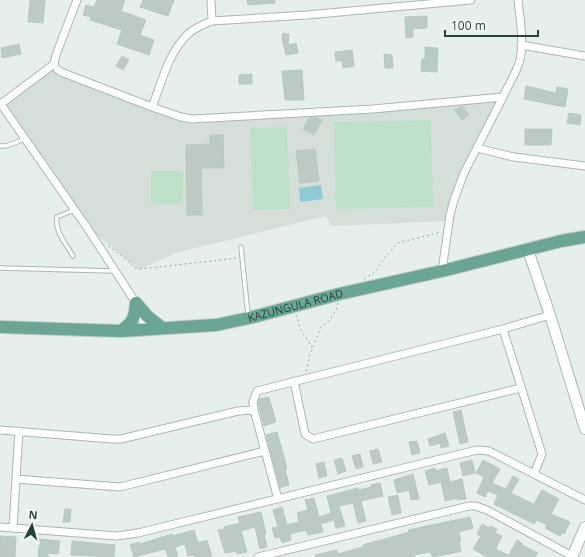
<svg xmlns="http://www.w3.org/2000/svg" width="585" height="557" font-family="'Open Sans',sans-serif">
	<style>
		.built { fill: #d4dfda }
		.green { fill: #bfe0c8 }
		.water { fill: #8ec9d4 }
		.building { fill: #bbcac4; stroke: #b8c9c2 }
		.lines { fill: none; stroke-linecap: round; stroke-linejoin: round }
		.lane-casing { stroke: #a8b8b2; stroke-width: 5.5 }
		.street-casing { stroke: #a8b8b2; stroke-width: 9 }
		.secondary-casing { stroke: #a4bbb3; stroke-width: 12 }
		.primary-casing { stroke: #c2cac8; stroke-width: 14 }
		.path { stroke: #86b3a5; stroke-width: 1; stroke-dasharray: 2 3; stroke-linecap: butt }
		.lane { stroke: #fff; stroke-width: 3.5 }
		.street { stroke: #fff; stroke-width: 7 }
		.secondary { stroke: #fff; stroke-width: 10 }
		.primary { stroke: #6aa596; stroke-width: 12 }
		.labels { text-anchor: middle; stroke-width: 4; stroke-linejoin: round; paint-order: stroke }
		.street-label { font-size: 11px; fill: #24423a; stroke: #f7fbf9 }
	</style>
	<rect width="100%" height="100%" fill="#e6efeb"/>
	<path class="built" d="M54,64L57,69L186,118L503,97L464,173L449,221L331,226L326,216L175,253L139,270L97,235L82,220L1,104Z"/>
	<path class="green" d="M431,120L433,207L336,209L334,122Z
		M287,127L290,209L253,210L250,128Z
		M151,171H183L182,204L151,203Z"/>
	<path class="water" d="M321,185L323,199L300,202L299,188Z"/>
	<path class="building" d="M30,0H45L43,23L28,22Z
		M97,0H125L121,11L146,20L140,35L154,40L149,55L117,44L122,30L90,20L91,17L83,15L86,5L94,7Z
		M143,0H174L168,16L140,7Z
		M247,0H275V3L248,5Z
		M427,16V28L413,29V37L406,38L405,17Z
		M283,33L289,34L288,45L296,43L298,53L286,55L282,38Z
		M19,44L21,54L2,58L1,48Z
		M425,47L438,48L437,72L421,71L422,59H425Z
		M352,50L354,66L343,68L342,61H336L335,52Z
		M384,54L392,55L393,68H385Z
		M122,56L129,60L123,70L116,66Z
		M302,70L304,100H285L282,71Z
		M252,74V84H239V75Z
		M526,86L556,93L557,87L568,89L565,107L524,99Z
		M462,106L469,115L462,120L455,110Z
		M569,113L581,115L580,125L567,123Z
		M316,117L322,120L314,135L303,129L309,118Z
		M525,129H552L551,145H525Z
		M210,135H223L224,168H201L202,215H187L186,145L210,144Z
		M315,149L319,181L300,183L296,151Z
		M269,397L276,422L264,426L258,403L259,399Z
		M461,410L468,442L460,444L453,412Z
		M277,432L285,460L287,469H285L289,485L280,488L266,435Z
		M445,433L449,446L441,448L440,443L430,446L428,439Z
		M417,441L420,453L412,455L409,442Z
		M378,449L382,462L373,464L370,451Z
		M360,454L363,467L356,469L352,456Z
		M342,458L346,471L338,474L334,460Z
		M472,460L475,473L463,476L460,463Z
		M483,460L500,469L492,483L506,489L513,476L519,479L511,493L533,504H534L542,490L559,499L551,514L570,522L564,534L562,533L560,536L545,528L547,525L537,520L534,524L494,504L498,495L488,491L485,497L477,493L484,477L476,473Z
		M324,462L327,476L319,478L316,464Z
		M435,468L436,471L447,468L450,482L462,479L466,499L457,500V498L445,501L441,482L429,485L425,471Z
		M413,474L419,499L411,500L409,490L397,493L394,480Z
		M380,483L383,496L361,501L366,521L358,523L353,503L339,506L345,526L336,528L334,520L321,524L323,532L308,535L306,530L290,534L291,540L282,543L280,537L275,538L272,528L278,527L273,510L282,507L287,525L299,522L297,513L308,510L305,500L314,498L319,517L331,513L327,496L358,488L359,490L371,487V485Z
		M398,495L401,513L392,515L388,497Z
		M65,509H71L70,522H63Z
		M261,512L266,534H264L267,547L260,549L255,527L241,531L247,552L237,554L236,551L225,553L218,530L225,529L224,527L240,523L238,517Z
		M470,517L473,528L459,532L461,541H459L461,551L454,553L433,557L430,552L414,555L415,557H316L315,555L337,550L338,554L349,551L363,547V545L409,532L408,530Z
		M482,524L489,528L490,526L497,529L495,533L502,536L496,548L497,550L509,555L517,540L523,544L522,545L538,553L535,557H487L473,549L481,536L477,534Z
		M194,530L198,543L207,540L212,557H195L194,555L188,556L185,544L175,547L178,557H168L165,549L134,557L130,545L139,542L140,544L172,534V536Z
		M0,536L16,537L15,557H0Z
		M40,539L60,541L58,554L48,553V557H38Z
		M72,541L115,545L114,557L71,555Z"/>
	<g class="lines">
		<g class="lane-casing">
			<path id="lane" d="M0,146H6L25,139
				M241,247L248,315
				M73,256C67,245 54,231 57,217L74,210
				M0,268L114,271"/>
		</g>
		<g class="street-casing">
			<path id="street" d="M212,21L307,15L471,0
				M521,45L585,56
				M54,64L57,69L61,72L152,107L181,117L192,119L373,109L503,97C508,85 517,72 520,60C524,41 520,19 518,0
				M0,103L88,229L136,303L146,330
				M1,104L54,64L56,55L77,0
				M152,107C162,82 168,53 188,34C195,28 204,24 212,21L211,0
				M477,148L514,157L585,166
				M442,271L450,215L454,200L464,173L503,97
				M503,329L542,454L534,474
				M294,381L305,434L313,439L521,388
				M0,430L112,439H121L238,411L254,410
				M16,479L120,487L265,451
				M278,499L254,410L253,402L257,391L503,329L550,315
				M0,527L117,536L138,533L477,450L489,451L585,500
				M13,528L19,431
				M258,557L469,506H476L489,511L572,556"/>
		</g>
		<g class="secondary-casing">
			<path id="secondary" d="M528,250L550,315L585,429
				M572,557L585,527"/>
		</g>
		<g class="primary-casing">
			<g id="primary">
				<path d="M136,303L147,316L162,328"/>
				<path id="s1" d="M0,327L121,331L216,325L249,318L339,294L442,271L561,241L585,237"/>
				<path d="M121,331C133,322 135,318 136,303"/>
			</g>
		</g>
		<path class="path" d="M108,246L127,260L134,268L141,269L238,258
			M364,279L375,272L384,258L398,243L441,232
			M296,315L302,333L312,347
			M306,371L310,355L321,327L329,321L336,310L338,303"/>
		<use href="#lane" class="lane"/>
		<use href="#street" class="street"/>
		<use href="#secondary" class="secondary"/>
		<use href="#primary" class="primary"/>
	</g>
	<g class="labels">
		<g class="street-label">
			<text dy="4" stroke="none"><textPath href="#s1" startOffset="298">KAZUNGULA ROAD</textPath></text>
		</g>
	</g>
	<g transform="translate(32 525) rotate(6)" stroke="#f7fbf9" stroke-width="3" paint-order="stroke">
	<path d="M0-3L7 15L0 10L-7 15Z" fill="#24423a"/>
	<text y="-6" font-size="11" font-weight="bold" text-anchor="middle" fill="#24423a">N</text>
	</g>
	<path d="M445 30v6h93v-6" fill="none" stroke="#24423a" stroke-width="2"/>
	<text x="451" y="30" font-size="12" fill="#24423a" stroke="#f7fbf9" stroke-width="3" paint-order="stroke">100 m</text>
</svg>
